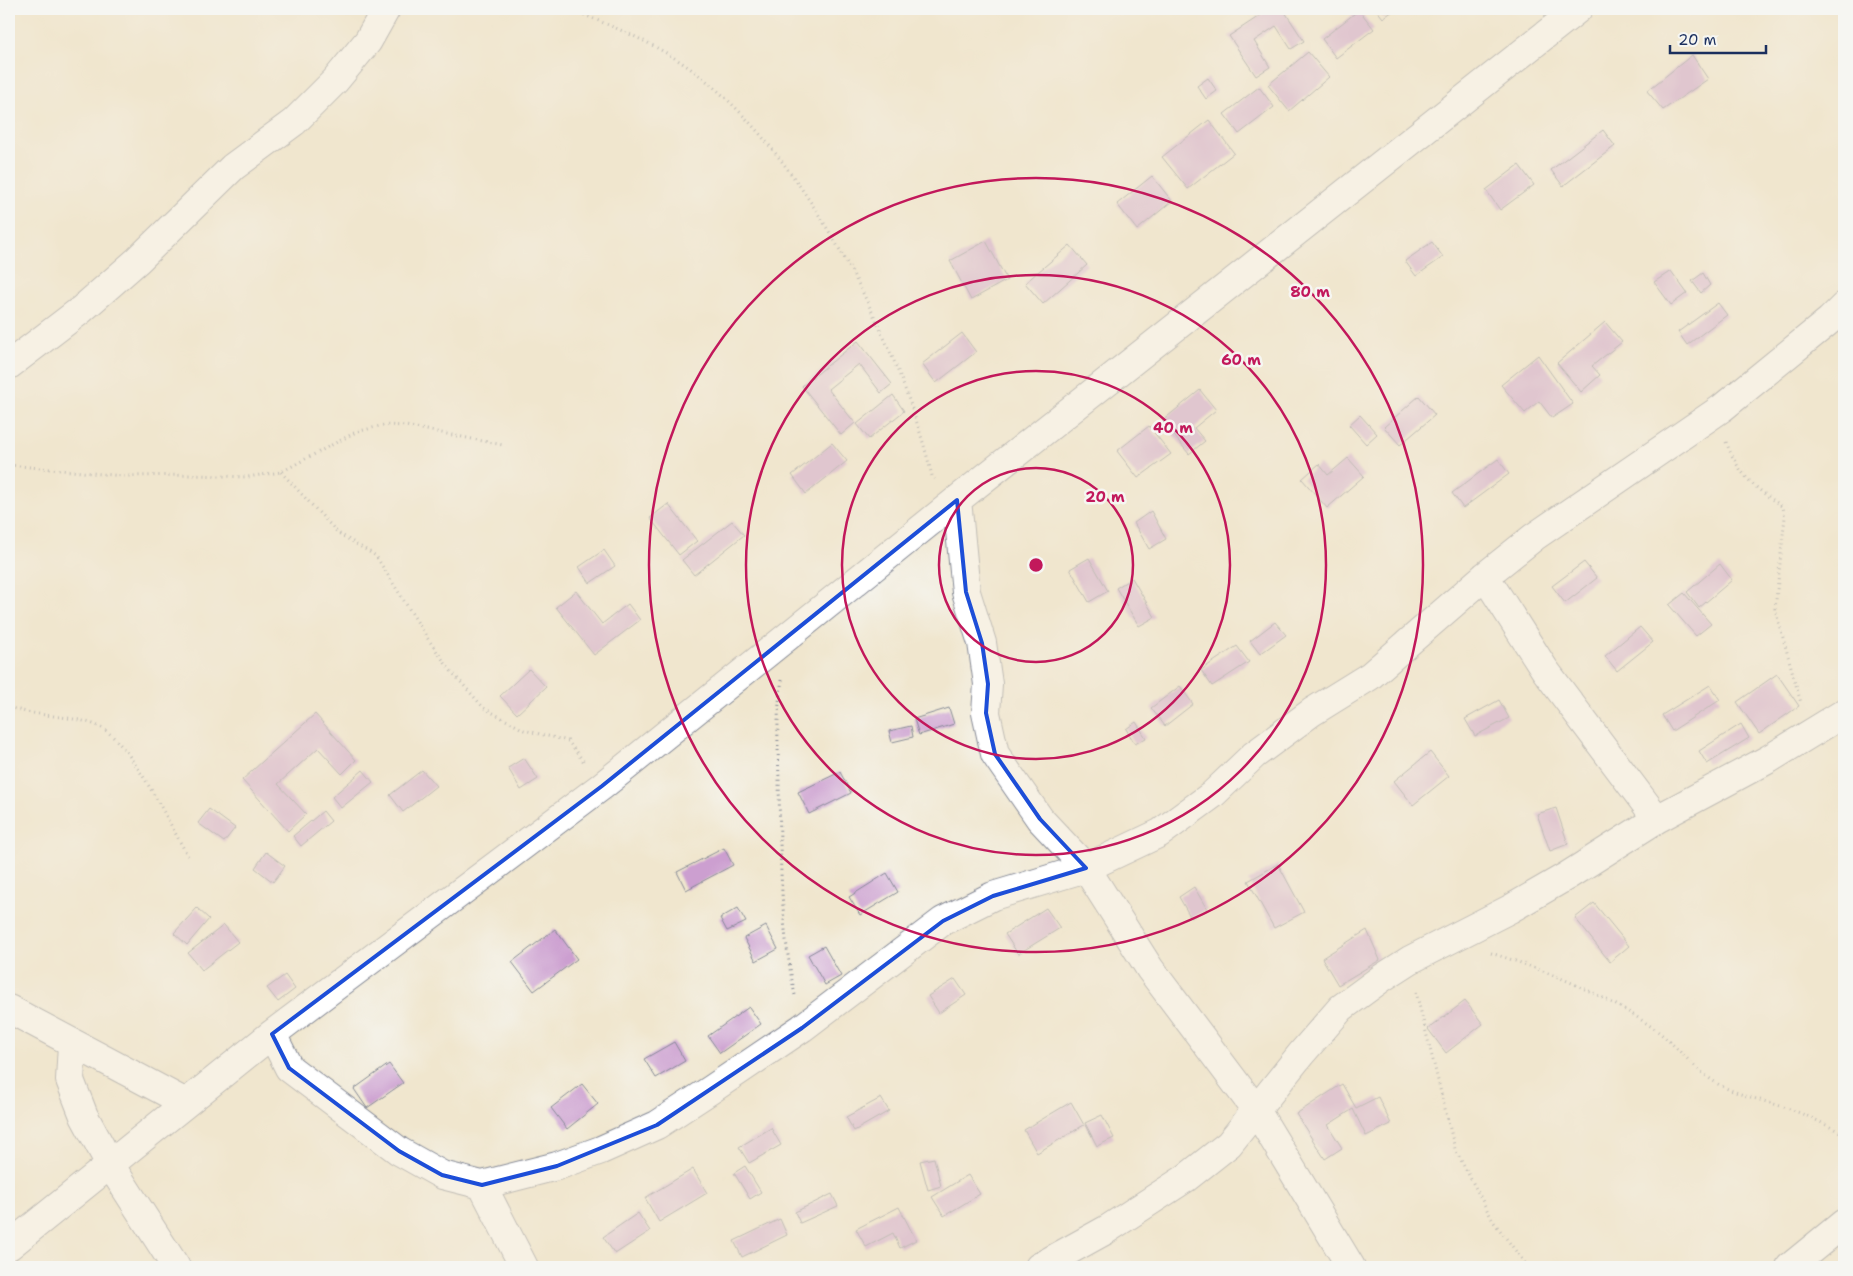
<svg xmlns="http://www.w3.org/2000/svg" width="1853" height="1276" font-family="'Shantell Sans',sans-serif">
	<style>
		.building { fill: #cc9fd0 }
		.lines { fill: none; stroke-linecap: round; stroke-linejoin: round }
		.minor-casing { stroke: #868a96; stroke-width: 30 }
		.path { stroke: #868a96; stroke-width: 3; stroke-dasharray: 1 4; stroke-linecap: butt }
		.minor { stroke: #fff; stroke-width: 28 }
		.marked { fill: none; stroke: #1d4ed8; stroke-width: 4; stroke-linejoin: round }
		.ring { fill: none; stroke: #c2185b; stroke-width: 2.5 }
		.centre { fill: #c2185b; stroke: #f6f6f2; stroke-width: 2.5 }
		.ring-label { font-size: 15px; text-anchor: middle; font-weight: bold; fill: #c2185b; stroke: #f6f6f2; stroke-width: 5; stroke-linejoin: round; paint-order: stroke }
	</style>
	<rect width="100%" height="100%" fill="#f6f6f2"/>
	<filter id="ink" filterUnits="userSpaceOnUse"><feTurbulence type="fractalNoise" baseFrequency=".02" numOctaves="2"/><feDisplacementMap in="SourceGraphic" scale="10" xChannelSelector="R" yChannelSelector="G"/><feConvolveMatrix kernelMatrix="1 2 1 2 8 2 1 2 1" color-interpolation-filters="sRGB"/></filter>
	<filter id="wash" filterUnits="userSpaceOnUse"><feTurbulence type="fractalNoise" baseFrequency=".0096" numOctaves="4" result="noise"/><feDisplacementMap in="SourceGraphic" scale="20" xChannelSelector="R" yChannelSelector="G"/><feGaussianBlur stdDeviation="1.12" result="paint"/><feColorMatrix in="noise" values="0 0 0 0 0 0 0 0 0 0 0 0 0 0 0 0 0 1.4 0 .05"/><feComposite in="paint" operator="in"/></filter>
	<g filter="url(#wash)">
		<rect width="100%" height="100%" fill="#f0e6ce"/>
		<g id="blocks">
			<path class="building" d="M1270,9H1283L1304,41L1291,49L1276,26L1254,41L1270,67L1256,76L1229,36Z
				M1376,9H1396L1383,18Z
				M1359,10L1374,29L1336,58L1322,39Z
				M1308,52L1329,77L1289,111L1268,85Z
				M1692,55L1708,79L1663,110L1647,91Z
				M1208,78L1217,91L1206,99L1197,86Z
				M1259,87L1274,107L1239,134L1224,114Z
				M1209,120L1234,153L1188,189L1162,157Z
				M1603,130L1615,146L1563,186L1551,170Z
				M1519,165L1534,185L1500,210L1486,190Z
				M1152,176L1172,201L1137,230L1117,204Z
				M986,241L1007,280L971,300L950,261Z
				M1432,242L1443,257L1416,276L1405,261Z
				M1070,245L1087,265L1043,304L1025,283Z
				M1671,271L1687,293L1671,305L1654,282Z
				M1703,273L1710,285L1701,293L1692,281Z
				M1718,303L1727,315L1687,345L1678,332Z
				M1605,322L1622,342L1592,366L1600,375L1581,392L1557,363Z
				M962,333L976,352L936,383L922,364Z
				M858,341L892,384L881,393L859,364L828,389L855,423L841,435L802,386Z
				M1538,355L1573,404L1552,418L1539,401L1525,413L1501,385Z
				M1200,390L1216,410L1194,428L1205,441L1189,454L1162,421Z
				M893,395L904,411L869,439L857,424Z
				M1419,396L1435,415L1400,445L1384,427Z
				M1360,415L1377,434L1366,444L1349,425Z
				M1149,426L1171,454L1138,478L1117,451Z
				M832,443L847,461L806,494L792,475Z
				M1348,458L1364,476L1327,508L1302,479L1319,464L1328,475Z
				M1498,459L1509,474L1463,508L1452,493Z
				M668,504L697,541L679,555L650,518Z
				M1151,511L1166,539L1149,549L1134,523Z
				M732,521L744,535L694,575L682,560Z
				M604,550L615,566L590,583L579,567Z
				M1089,558L1108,591L1089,602L1070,569Z
				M1584,562L1597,578L1565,603L1552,586Z
				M1720,564L1732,580L1699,608L1687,592Z
				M1132,578L1155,617L1139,626L1116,588Z
				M576,591L602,624L628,604L640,620L594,655L556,607Z
				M1684,593L1711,624L1696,636L1669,605Z
				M1275,622L1286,635L1260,654L1250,641Z
				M1640,627L1653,642L1617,671L1605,656Z
				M1237,646L1249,662L1212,686L1201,670Z
				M529,669L546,687L517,714L500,696Z
				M1777,674L1799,706L1759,734L1737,702Z
				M1710,685L1720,700L1672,731L1662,715Z
				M1180,686L1193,704L1165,726L1151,708Z
				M1499,700L1509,718L1475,736L1465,719Z
				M949,708L954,724L919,735L914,719Z
				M315,714L356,760L342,774L318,748L278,784L306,814L288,831L242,780Z
				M1136,722L1146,738L1135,744L1126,729Z
				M1741,724L1749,738L1707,764L1699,751Z
				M911,726L913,737L892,742L889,731Z
				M1430,752L1449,776L1413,805L1394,781Z
				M524,758L538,779L521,790L508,768Z
				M363,770L373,782L341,808L332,797Z
				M422,770L436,786L403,812L390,795Z
				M840,772L851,793L809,814L798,792Z
				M1556,808L1568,844L1550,851L1537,814Z
				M209,809L235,828L224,842L198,823Z
				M323,811L331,821L301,846L293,836Z
				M724,848L733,865L686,890L677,872Z
				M266,852L285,866L273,882L255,868Z
				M1278,864L1304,912L1274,928L1248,881Z
				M887,873L898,892L860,915L849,897Z
				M1194,887L1207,909L1191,918L1179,897Z
				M1594,903L1629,946L1610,962L1575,918Z
				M197,908L209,919L187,945L174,933Z
				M738,908L746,922L727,931L720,918Z
				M1046,908L1060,928L1018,954L1005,934Z
				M224,925L238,942L202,970L188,953Z
				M766,926L778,949L756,961L744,938Z
				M555,929L577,959L534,991L512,962Z
				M1367,930L1380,960L1338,985L1322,958Z
				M824,946L841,976L825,985L808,955Z
				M285,975L295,989L278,1002L267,988Z
				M955,979L966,995L939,1013L928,996Z
				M1465,1001L1483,1024L1446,1053L1428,1029Z
				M749,1007L761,1024L720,1053L708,1036Z
				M674,1042L685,1061L656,1078L644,1059Z
				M389,1064L403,1083L367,1108L354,1089Z
				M582,1084L598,1104L567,1129L551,1108Z
				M1342,1084L1356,1108L1378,1097L1391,1124L1366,1136L1353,1109L1328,1125L1342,1148L1325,1159L1296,1114Z
				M881,1098L889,1111L854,1131L846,1117Z
				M1071,1102L1084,1125L1037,1153L1024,1130Z
				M1102,1115L1114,1138L1097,1146L1085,1123Z
				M771,1128L781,1145L749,1163L739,1147Z
				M934,1158L941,1186L928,1190L920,1161Z
				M745,1166L761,1192L750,1199L734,1173Z
				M693,1169L707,1193L659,1222L645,1198Z
				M968,1175L980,1194L944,1216L932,1197Z
				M832,1194L838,1206L800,1223L795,1212Z
				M899,1207L916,1240L900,1248L893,1233L866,1247L856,1229Z
				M638,1213L650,1231L615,1254L603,1237Z
				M780,1219L787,1235L742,1257L734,1241Z"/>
		</g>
	</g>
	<g filter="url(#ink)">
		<use href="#blocks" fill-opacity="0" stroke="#868a96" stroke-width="1"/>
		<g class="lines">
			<g class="minor-casing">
				<path id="minor" d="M9,365L81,310L138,260L233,167L294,122L335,81L368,41L386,9
					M957,500L966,592L982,643L988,684L986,713L995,754L1040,819L1086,868L1150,969L1256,1110L1351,1267
					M1485,576L1545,670L1657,819
					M9,1009L186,1103
					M272,1034L289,1068L399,1151L442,1175L482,1185L557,1166L601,1150L657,1125L712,1089L802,1028L943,921L993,896L1086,868L1160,833L1212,795L1254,755L1312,712L1370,676L1485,576L1534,537L1722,408L1830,320L1844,306
					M72,1044L70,1080L84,1116L111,1166L176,1267
					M482,1185L524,1267
					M9,1246L272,1034L602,786L957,500L1578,9
					M1039,1267L1106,1230L1186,1178L1229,1144L1301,1054L1341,1008L1382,978L1410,960L1510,909L1567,876L1657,819L1769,759L1844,713
					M1790,1267L1844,1223"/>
			</g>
			<path class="path" d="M570,9C606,24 643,38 676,59C796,134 900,341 932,476L935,479
				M1726,442C1740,477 1754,487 1783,507L1785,517L1775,609L1801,703
				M9,465L123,476L195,475L247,477L281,472L356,432L384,425L406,426L503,445
				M281,472L338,533L376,556L426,636L450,670L484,708L524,730L568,741L584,762
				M782,680C776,712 778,747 779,779C780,850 780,926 795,995
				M9,707C35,717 74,715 98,726C130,740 169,824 188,856
				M1491,953C1548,971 1602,993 1652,1027C1676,1044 1693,1069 1718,1084C1743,1098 1774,1102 1800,1113C1815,1119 1830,1127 1844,1134
				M1416,992L1455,1149L1493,1221L1528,1267"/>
			<use href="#minor" class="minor"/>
		</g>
	</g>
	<path d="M0 0H1853V1276H0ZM957,500L966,592L982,643L988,684L986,713L995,754L1040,819L1086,868L993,896L943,921L802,1028L657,1125L557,1166L482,1185L442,1175L399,1151L289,1068L272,1034L602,786Z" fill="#f0e6ce" fill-opacity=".55" fill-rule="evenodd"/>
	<path class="marked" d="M957,500L966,592L982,643L988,684L986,713L995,754L1040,819L1086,868L993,896L943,921L802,1028L657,1125L557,1166L482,1185L442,1175L399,1151L289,1068L272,1034L602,786Z"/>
	<g class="ring">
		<circle cx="1036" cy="565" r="97"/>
		<circle cx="1036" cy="565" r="194"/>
		<circle cx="1036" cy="565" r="290"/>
		<circle cx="1036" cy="565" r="387"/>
	</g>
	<circle cx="1036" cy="565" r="8" class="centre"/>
	<g class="ring-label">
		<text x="1310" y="297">80 m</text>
		<text x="1241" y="365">60 m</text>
		<text x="1173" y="433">40 m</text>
		<text x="1105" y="502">20 m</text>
	</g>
	<rect width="1853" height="1276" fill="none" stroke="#f6f6f2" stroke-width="30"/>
	<path d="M1670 45v8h96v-8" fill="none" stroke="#1b2f5e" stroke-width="2.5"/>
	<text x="1678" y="45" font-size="15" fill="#1b2f5e" stroke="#f6f6f2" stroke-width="4" paint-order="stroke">20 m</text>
</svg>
